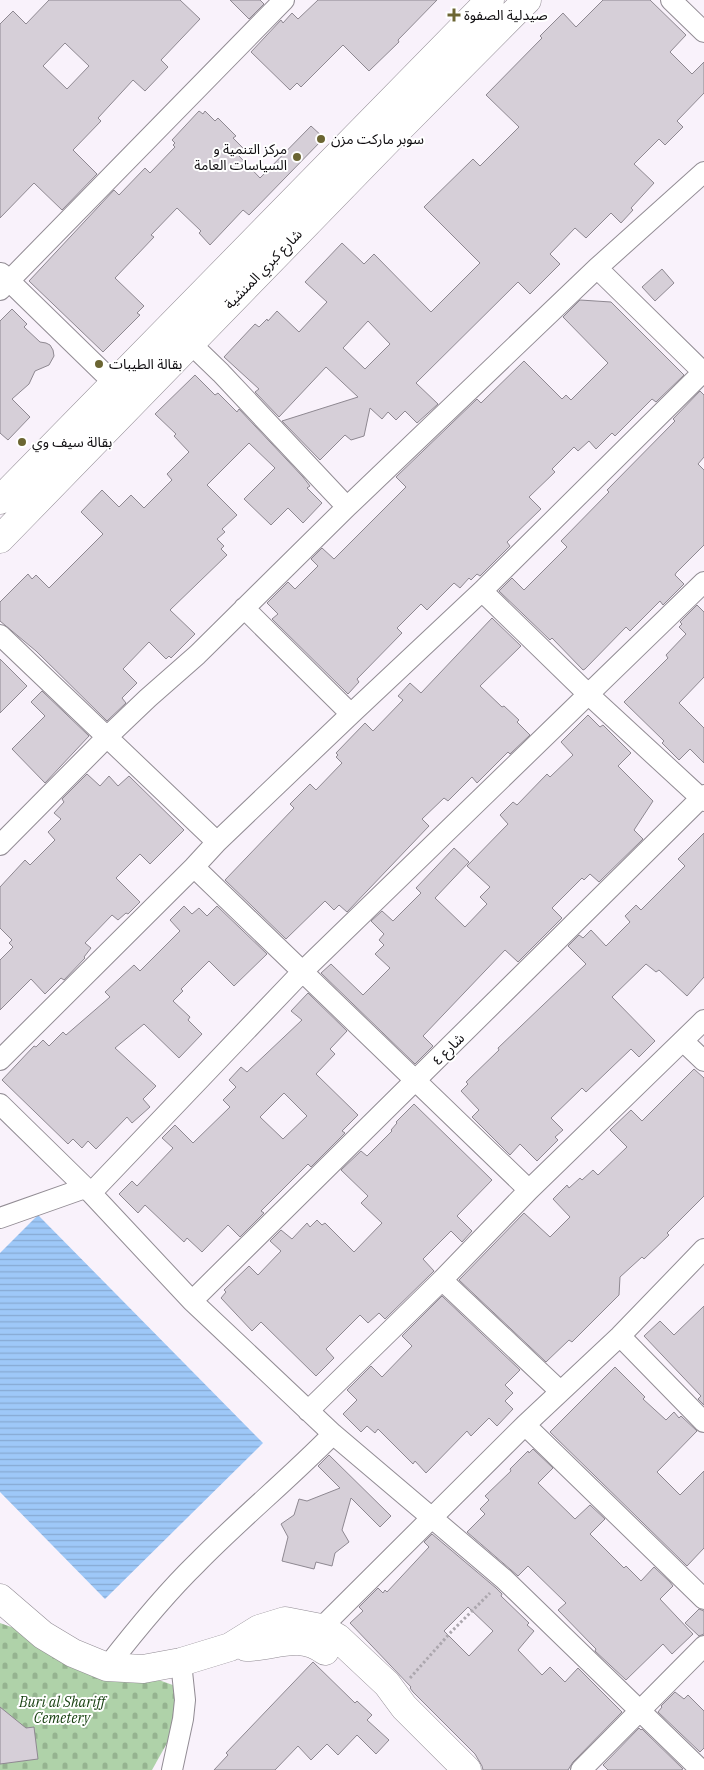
<svg xmlns="http://www.w3.org/2000/svg" width="704" height="1770" font-family="'IBM Plex Serif','Noto Sans Arabic',serif">
	<style>
		.cemetery { fill: url(#cemetery-stones) }
		.water { fill: url(#water-rules) }
		.building { fill: #d6cfd8; stroke: #8e8891; fill-rule: evenodd }
		.lines { fill: none; stroke-linecap: round; stroke-linejoin: round }
		.minor-casing { stroke: #928c94; stroke-width: 22 }
		.secondary-casing { stroke: #928c94; stroke-width: 29 }
		.primary-casing { stroke: #928c94; stroke-width: 29 }
		.path { stroke: #aca7ae; stroke-width: 3; stroke-dasharray: 2.5 2.5; stroke-linecap: butt }
		.minor { stroke: #fff; stroke-width: 20 }
		.secondary { stroke: #fff; stroke-width: 28 }
		.primary { stroke: #fff; stroke-width: 28 }
		.poi-dot { fill: #6b6532; stroke: #fff; stroke-width: 2 }
		.labels { text-anchor: middle; stroke-width: 4; stroke-linejoin: round; paint-order: stroke }
		.poi-label { font-size: 14px; fill: #0d0b0e; stroke: #fff; text-anchor: start }
		.street-label { font-size: 14px; fill: #0d0b0e; stroke: #fff }
		.park-label { font-size: 14px; font-style: italic; fill: #143e0d; stroke: #fff }
	</style>
	<defs>
		<pattern id="cemetery-stones" width="16" height="16" patternUnits="userSpaceOnUse" patternTransform="scale(1.25)"><rect width="16" height="16" fill="#afd2a9"/><path d="M2 7V4a2 2 0 0 1 4 0v3zM10 15v-3a2 2 0 0 1 4 0v3z" fill="#95b390"/></pattern>
		<pattern id="water-rules" width="6" height="5" patternUnits="userSpaceOnUse" patternTransform="scale(1.25)"><rect width="6" height="5" fill="#9ec8f8"/><path d="M0 2.5h6" fill="none" stroke="#87aad3"/></pattern>
	</defs>
	<rect width="100%" height="100%" fill="#f9f2fb"/>
	<path class="cemetery" d="M0,1623L195,1693L152,1770H0Z"/>
	<path class="water" d="M38,1215L263,1443L105,1599L0,1492V1253Z"/>
	<path class="building" d="M49,0H180L200,19L161,60L168,67L145,91L133,80L98,118L101,121L73,150L97,174L62,210L34,183L0,218V24L13,11L26,24ZM65,43L89,66L67,89L43,66Z
		M230,0H260L264,4L249,19Z
		M318,0H437L398,40L399,42L369,71L343,45L301,87L297,83L290,90L251,52L281,20L283,23L292,13L298,19Z
		M603,0H650L686,35L670,52L692,74L704,62V93L677,121L683,127L665,145L659,139L634,164L654,183L631,208L633,210L621,223L611,213L586,238L575,228L550,254L560,264L530,294L518,282L416,383L438,404L417,423L405,411L396,420L388,412L382,419L370,408L364,436L351,440L345,435L320,460L282,421L358,397L326,367L279,417L255,392L259,389L224,357L255,324L259,327L267,319L268,321L277,311L299,332L327,302L305,282L342,243L364,264L374,254L431,312L480,263L424,207L473,159L480,166L519,127L486,95L542,38L540,36L563,13L576,27ZM368,321L390,344L365,369L343,348Z
		M199,111L203,114L205,111L215,121L218,118L236,136L233,138L244,149L239,156L260,178L311,126L324,138L249,215L243,210L210,245L199,233L201,231L177,208L151,235L154,237L115,278L144,306L137,313L140,315L103,352L29,281L114,190L119,195L145,168L150,173L175,147L173,145L175,143L172,140Z
		M662,269L674,283L655,301L642,287Z
		M580,300L611,302L684,375L656,402L652,399L615,436L612,433L596,449L589,441L578,451L574,447L552,469L555,472L529,497L541,509L507,542L510,546L480,576L477,574L471,580L469,578L460,588L454,583L427,610L421,604L397,628L402,633L357,679L359,682L348,694L272,619L278,614L267,603L288,582L295,589L318,566L311,559L322,548L334,559L406,487L396,477L477,399L481,403L524,361L562,399L566,395L571,400L608,363L563,317Z
		M12,309L27,324L24,327L40,342L46,343L50,345L53,350L54,356L49,365L35,371L29,384L12,399L30,417L8,440L0,433V321Z
		M195,375L215,395L218,393L237,412L239,409L303,477L310,486L307,488L322,503L303,523L288,508L271,525L244,499L275,468L249,443L207,485L237,515L222,529L225,532L217,539L224,546L221,549L227,555L170,610L195,634L171,658L169,656L166,659L149,642L123,669L137,683L122,698L126,703L107,721L36,651L0,621V602L28,574L32,579L36,575L49,588L103,534L81,512L102,490L119,507L131,495L144,508L172,480L167,474L189,452L174,436L176,434L155,414Z
		M700,391L704,395V457L698,464L704,470V545L676,573L675,575L684,584L663,605L660,601L630,631L626,627L585,669L583,670L552,638L550,640L499,591L512,578L524,590L567,547L561,541L609,492L607,490L675,421L673,419Z
		M697,605L704,612V677L679,703L704,728V763L690,749L679,760L662,743L664,741L624,702L668,658L666,655L686,634L679,627L682,624L680,622Z
		M492,618L521,646L480,686L502,707L504,706L519,720L517,722L530,735L510,754L508,752L477,783L472,777L448,801L444,798L422,819L429,826L347,912L339,905L334,910L325,901L286,939L225,880L294,808L290,804L310,784L316,790L342,763L336,757L338,755L336,753L365,723L373,731L403,700L398,696L410,683L421,693Z
		M0,659L27,686L0,713Z
		M42,691L89,736L45,783L12,749L45,716L31,702Z
		M588,715L600,727L603,725L631,753L618,766L653,801L634,830L643,839L599,882L590,874L584,880L582,878L552,908L562,918L518,962L505,950L423,1036L433,1046L415,1064L321,973L331,964L363,995L390,968L375,954L384,945L379,940L384,934L371,921L382,911L393,921L421,893L416,888L454,848L469,862L435,898L465,927L487,904L480,897L490,887L467,866L508,824L500,815L513,802L517,805L547,774L550,777L573,755L561,742Z
		M87,774L100,786L109,776L118,786L129,776L184,830L150,864L140,854L116,878L140,902L128,914L126,913L118,920L112,915L85,943L91,948L84,957L85,958L64,980L61,978L45,994L31,979L0,1010V960L13,947L9,943L12,940L0,928V887L25,860L30,865L55,840L48,832L61,819L54,813L64,802L62,799Z
		M704,833V977L687,996L659,970L656,972L646,964L612,997L655,1041L639,1057L631,1049L586,1092L582,1088L551,1118L563,1130L555,1137L558,1140L537,1161L520,1144L510,1155L472,1117L479,1110L461,1091L468,1084L466,1082L499,1050L498,1048L586,964L568,946L579,935L583,938L591,930L606,946L630,922L625,916L636,905L641,910L685,866L678,859Z
		M184,906L192,914L199,908L207,916L217,906L267,954L234,986L209,961L181,989L183,991L173,1001L190,1017L188,1020L202,1034L179,1058L144,1024L115,1048L156,1086L143,1099L150,1107L132,1123L127,1117L96,1149L88,1141L82,1148L73,1139L68,1144L2,1080L34,1046L36,1047L43,1040L49,1046L63,1032L66,1035L110,997L105,992L134,965L140,971L180,931L170,920Z
		M308,993L347,1031L330,1049L335,1054L316,1074L358,1115L342,1131L345,1133L311,1167L308,1164L261,1211L264,1213L240,1237L228,1225L202,1252L187,1238L184,1242L145,1205L138,1213L119,1194L132,1181L137,1186L173,1148L162,1138L175,1125L193,1143L230,1107L223,1100L236,1087L229,1080L241,1067L247,1072L302,1020L291,1011ZM284,1093L307,1116L283,1139L260,1117Z
		M694,1069L704,1078V1196L667,1233L669,1235L644,1259L642,1257L620,1277L619,1295L572,1342L569,1340L546,1362L459,1280L524,1213L550,1237L570,1217L553,1199L567,1185L569,1188L580,1178L582,1180L593,1170L598,1175L627,1147L610,1130L631,1110L642,1121Z
		M414,1104L492,1180L457,1216L472,1231L462,1242L451,1231L423,1259L434,1271L385,1319L379,1313L368,1323L360,1315L326,1349L334,1358L316,1376L261,1322L252,1331L221,1298L226,1292L224,1290L249,1266L258,1275L281,1251L270,1241L281,1230L292,1239L307,1223L310,1227L317,1220L322,1225L325,1223L354,1252L382,1223L361,1203L368,1196L341,1170L361,1151L367,1156L392,1131L391,1130L397,1123L396,1122Z
		M442,1296L520,1370L505,1385L513,1393L505,1401L513,1409L497,1426L489,1418L471,1436L467,1431L426,1473L415,1461L413,1464L378,1429L375,1433L367,1426L361,1432L343,1414L357,1400L347,1390L371,1366L382,1377L412,1346L402,1336Z
		M704,1306V1405L698,1399L701,1396L644,1336L660,1321L674,1335Z
		M615,1367L645,1397L643,1399L666,1420L674,1412L679,1418L681,1416L697,1431L657,1472L680,1495L704,1471V1548L687,1566L550,1432Z
		M533,1449L553,1468L538,1483L575,1519L590,1505L605,1519L590,1534L624,1568L626,1566L641,1581L654,1567L670,1582L673,1586L660,1599L693,1634L672,1654L663,1644L626,1680L595,1651L596,1649L593,1646L558,1610L566,1603L528,1566L518,1576L467,1532L485,1514L480,1509L489,1500L485,1496L511,1471L510,1469L528,1451L529,1453Z
		M329,1455L391,1516L380,1527L351,1498L342,1530L349,1542L335,1553L332,1566L316,1562L314,1569L282,1561L288,1537L281,1524L294,1515L299,1499L307,1501L340,1488L318,1466Z
		M432,1534L496,1588L502,1594L501,1596L529,1623L527,1625L534,1631L518,1650L542,1675L550,1667L565,1682L578,1668L622,1712L573,1762L568,1770H483L482,1766L475,1754L413,1692L410,1688L411,1687L350,1623L363,1611L359,1607L378,1588L383,1593L385,1590L387,1592L429,1547L424,1542ZM468,1607L493,1631L469,1656L444,1631Z
		M699,1609L704,1611V1634L699,1636L685,1623Z
		M313,1662L355,1703L357,1701L372,1715L367,1720L389,1740L376,1754L357,1735L338,1755L327,1744L311,1760L298,1746L275,1770H214L228,1755L226,1753Z
		M675,1692L684,1699L688,1695L704,1711V1748L700,1752L658,1712L662,1707L661,1706Z
		M0,1707L26,1728L34,1727L38,1759L0,1764Z
		M639,1728L641,1730L642,1729L683,1769L681,1770H608L603,1765Z"/>
	<g class="lines">
		<g class="minor-casing">
			<path id="minor" d="M671,0L704,32
				M597,268L704,373
				M1,273L114,383
				M0,290L284,0
				M191,344L221,373L347,507
				M482,591L588,694L704,801
				M244,608L351,714
				M0,635L217,842
				M0,845L106,738L148,698L197,655L347,507L597,268L704,172
				M194,867L529,1190
				M683,1041L704,1061
				M0,1060L194,867L217,842L351,714L482,591L703,372
				M0,1104L91,1193L192,1301L333,1434L504,1579L701,1770
				M91,1193L302,972L704,582
				M0,1218L85,1188
				M442,1280L560,1391
				M192,1301L704,795
				M620,1336L704,1422
				M308,1411L442,1280L529,1190L704,1020
				M525,1425L704,1599
				M321,1628L525,1425L620,1336L704,1249
				M107,1667C135,1631 164,1595 197,1563C241,1518 289,1479 333,1434
				M172,1770L183,1719L185,1700L181,1662
				M581,1770L704,1646"/>
		</g>
		<g class="secondary-casing">
			<path id="secondary" d="M0,1598L43,1635L73,1653L107,1667L143,1669L181,1662L230,1647L259,1629L285,1621L321,1628L338,1638L387,1684L404,1707L467,1770
				M246,1647C274,1647 299,1631 325,1651"/>
		</g>
		<g class="primary-casing">
			<path id="primary" d="M0,500L490,0
				M0,539L400,128L527,0"/>
		</g>
		<path class="path" d="M410,1678L451,1632L490,1593"/>
		<use href="#minor" class="minor"/>
		<use href="#secondary" class="secondary"/>
		<use href="#primary" class="primary"/>
	</g>
	<g class="poi-dot">
		<path d="M451.5 7.5h5v5h5v5h-5v5h-5v-5h-5v-5h5z"/>
		<circle cx="321" cy="139" r="5"/>
		<circle cx="297" cy="157" r="5"/>
		<circle cx="99" cy="364" r="5"/>
		<circle cx="22" cy="442" r="5"/>
	</g>
	<g class="labels">
		<g class="poi-label">
			<text x="464" y="20">صيدلية الصفوة</text>
			<text x="331" y="144">سوبر ماركت مزن</text>
			<text x="287" y="154" text-anchor="end">مركز التنمية و<tspan x="287" dy="16">السياسات العامة</tspan></text>
			<text x="109" y="369">بقالة الطيبات</text>
			<text x="32" y="447">بقالة سيف وي</text>
		</g>
		<g class="street-label">
			<text transform="translate(263 269) rotate(-46)" y="5">شارع كبري المنشية</text>
			<text transform="translate(448 1049) rotate(-45)" y="5">شارع ٤</text>
		</g>
		<g class="park-label">
			<text x="62" y="1707">Buri al Shariff<tspan x="62" dy="16">Cemetery</tspan></text>
		</g>
	</g>
</svg>
